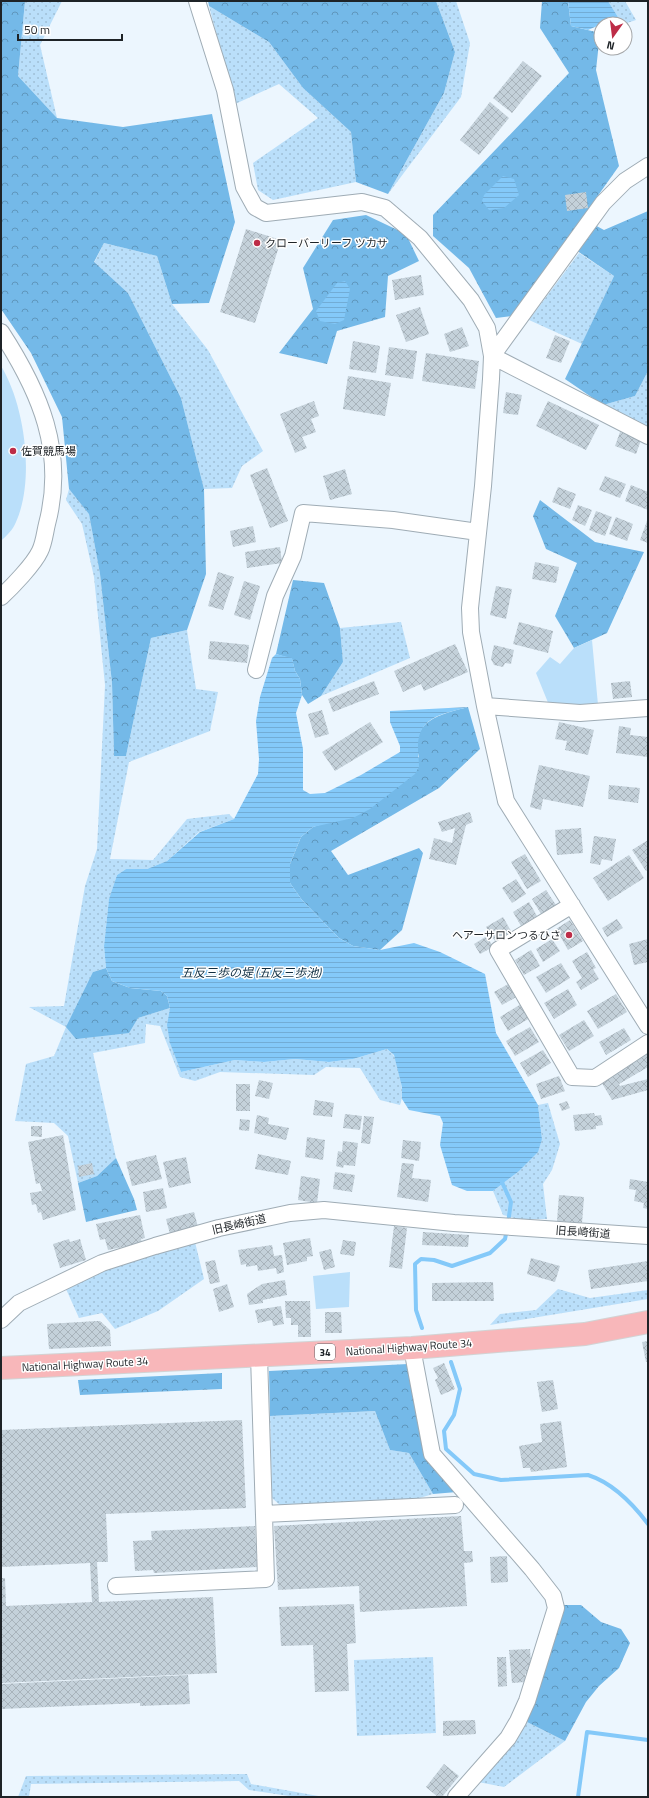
<svg xmlns="http://www.w3.org/2000/svg" width="649" height="1798" font-family="'Titillium Web','Noto Sans JP',sans-serif">
	<style>
		.grass { fill: url(#grass-dots) }
		.forest { fill: url(#forest-crowns) }
		.garden { fill: #badffa }
		.water { fill: url(#water-rules) }
		.lines { fill: none; stroke-linecap: round; stroke-linejoin: round }
		.stream { stroke: #84c9f9; stroke-width: 4 }
		.building { fill: url(#building-cross-hatch) }
		.minor-casing { stroke: #9facb5; stroke-width: 18 }
		.highway-casing { stroke: #d2d3d4; stroke-width: 24 }
		.minor { stroke: #fff; stroke-width: 16 }
		.highway { stroke: #f8b7ba; stroke-width: 22 }
		.poi-dot { fill: #bd2c47; stroke: #fff; stroke-width: 1.5 }
		.labels { text-anchor: middle; stroke-width: 3; stroke-linejoin: round; paint-order: stroke }
		.shield { fill: #fff; stroke: #626568; stroke-width: 1 }
		.shield-label { font-size: 10px; font-weight: bold; fill: #1e2327 }
		.poi-label { font-size: 11px; fill: #1e2327; stroke: #fff; text-anchor: start }
		.street-label { font-size: 11px; fill: #1e2327; stroke: #fff }
		.water-label { font-size: 12px; font-style: italic; fill: #102f43; stroke: #fff }
	</style>
	<defs>
		<pattern id="grass-dots" width="8" height="8" patternUnits="userSpaceOnUse"><rect width="8" height="8" fill="#badffa"/><path d="M2 2h.1M6 6h.1" fill="none" stroke="#9fbfd6" stroke-width="1.8" stroke-linecap="round"/></pattern>
		<pattern id="forest-crowns" width="20" height="18" patternUnits="userSpaceOnUse"><rect width="20" height="18" fill="#74b9e8"/><path d="M2 6a3 3 0 1 1 6 0M12 15a3 3 0 1 1 6 0" fill="none" stroke="#5f96bc"/></pattern>
		<pattern id="water-rules" width="6" height="5" patternUnits="userSpaceOnUse"><rect width="6" height="5" fill="#84c9f9"/><path d="M0 2.5h6" fill="none" stroke="#72acd5"/></pattern>
		<pattern id="building-cross-hatch" width="8" height="8" patternUnits="userSpaceOnUse"><rect width="8" height="8" fill="#c4d1da"/><path d="M0 0l8 8M0 8l8-8" fill="none" stroke="#a8b3bb"/></pattern>
	</defs>
	<rect width="100%" height="100%" fill="#ecf6fe"/>
	<path class="grass" d="M25,1H62L40,45L57,118L18,76Z
		M436,1H456L470,43L461,97L388,194L444,93L455,52Z
		M608,1H625L636,20L624,24H601L618,17Z
		M209,6L269,42L303,88L351,132L356,182L273,200L258,190L253,163L318,118L279,84L235,104Z
		M104,243L157,256L172,304L208,350L263,451L242,466L232,488L204,489L181,398L128,293L94,263Z
		M579,253L614,276L582,344L529,320Z
		M648,371V428L603,405L635,396Z
		M69,489L89,513L100,574L112,683L114,756H126L151,638L187,630L196,689L218,692L210,731L129,762L110,859L153,860L187,819L229,814L234,819L199,832L167,861L147,869H126L117,875L109,900L104,946L106,968L93,972L138,1018L170,1008C165,1034 172,1047 181,1072L235,1060L264,1062L295,1059L329,1062L353,1059L387,1049C389,1051 392,1053 394,1056C400,1066 405,1093 400,1105L380,1100L360,1068L326,1067L314,1075L220,1072L195,1081L180,1077L160,1026L146,1024L145,1043L93,1053L116,1158L97,1176L78,1183L68,1136L54,1123L15,1121L26,1064L54,1056L66,1027L29,1007L64,1006L85,886L97,849L105,685L94,577L82,524L66,500Z
		M401,622L410,658L321,696L343,662L340,628Z
		M548,1103L560,1144L552,1170L543,1184L547,1219H518L503,1215L493,1191L518,1172L542,1139L538,1105Z
		M195,1242L204,1279L158,1311L115,1329L102,1313L79,1318L66,1289L111,1267Z
		M558,1289L590,1298L648,1290V1299L490,1325L500,1314L536,1310Z
		M375,1411L390,1450L409,1453L433,1494L406,1502L281,1506L272,1498L270,1416Z
		M433,1657L436,1733L357,1736L354,1660Z
		M527,1722L565,1741L504,1787L478,1782Z
		M247,1774L251,1784L324,1797H296L249,1790L239,1781L31,1784L29,1797H18L26,1776Z"/>
	<path class="forest" d="M1,1H25L18,76L57,118L123,127L212,114L235,222L209,303L172,304L157,256L104,243L94,262L128,293L181,398L204,489L206,574L187,630L151,638L126,756H114L112,683L100,574L89,514L69,489L62,417L31,353L1,309Z
		M208,1H436L455,52L444,93L388,194L356,182L351,132L303,88L269,42L209,6Z
		M542,1H568L571,26L600,33L596,70L619,166L582,218L604,230L648,211V371L635,396L603,405L565,379L614,276L567,244L512,316L496,318L469,268L433,236V215L569,73L540,28Z
		M366,215L406,234L419,261L388,276L385,317L337,331L327,364L279,353L313,309L303,268L333,220Z
		M540,500L595,542L644,552L607,633L574,648L555,616L577,563L546,549L533,516Z
		M293,580L324,583L340,628L343,662L321,696L308,704L302,695L300,679L295,671L292,659L276,654Z
		M468,707L480,749L439,788L331,851L348,875L419,848L423,853L402,930L380,950L353,946L339,938L302,900L290,883V864L301,837L313,827L328,822L419,757C409,720 442,714 468,707Z
		M106,968L112,981L130,988L161,991L167,996L170,1008L138,1018L129,1033L76,1039L66,1027L93,972Z
		M116,1158L134,1199L137,1210L86,1222L78,1183L97,1176Z
		M408,1364L427,1457L457,1492L433,1494L409,1453L390,1450L375,1411L270,1416L269,1371Z
		M222,1373V1389L80,1395L78,1380Z
		M560,1605H581L601,1622L621,1629L630,1643L619,1668L599,1686L586,1702L565,1741L527,1722Z"/>
	<path class="garden" d="M1,366C25,405 35,480 16,522C13,530 7,535 1,541Z
		M592,640L598,705H549L536,673L550,657L560,664L574,648Z
		M350,1272L349,1307L316,1309L313,1276Z"/>
	<path class="water" d="M568,1H608L618,17L588,30L571,26Z
		M503,176L514,179L519,195L504,208L489,210L482,201L484,195Z
		M345,281L350,289L344,320L335,324L320,321L316,311L337,283Z
		M276,654L292,658L295,671L300,679L302,695L296,713L303,749V790L310,794L325,793L361,775L400,752V746L390,722V711L468,707C444,714 417,716 418,748C418,755 419,761 419,767L415,774L370,809L353,818L313,827L301,837L290,864V883L302,900L339,938L353,946L380,950L414,943L440,952L485,974L496,1033L538,1105L542,1139L538,1152L518,1172L493,1191H467L452,1185L440,1145L443,1123L440,1116L409,1110L402,1099V1087L394,1055L387,1049L353,1059L329,1062L295,1059L264,1062L235,1060L181,1072L170,1043L167,1025L170,1008L167,996L161,991L130,988L112,981L106,968L104,946L109,899L117,875L126,869H147L167,861L200,832L234,819L258,774L259,759L256,721L260,697L272,658Z"/>
	<g class="lines">
		<path class="stream" d="M501,1180L511,1202L508,1223
			M422,1328L416,1310L415,1264L421,1259L434,1260L452,1266L490,1253L505,1239L507,1229
			M451,1362L460,1389L454,1415L444,1431L446,1449L474,1474L501,1480L588,1475C613,1483 633,1504 648,1524
			M578,1797L587,1732L648,1740"/>
	</g>
	<path class="building" d="M523,61L542,76L512,113L493,98Z
		M490,102L509,118L479,155L460,140Z
		M586,192L588,208L567,211L565,195Z
		M246,229L281,240L255,323L220,312Z
		M421,275L424,295L395,300L392,280Z
		M420,307L429,334L406,342L396,315Z
		M462,327L469,346L450,352L444,334Z
		M555,335L570,341L561,363L546,358Z
		M353,341L380,346L376,373L349,369Z
		M389,347L417,351L413,379L385,375Z
		M426,353L479,361L475,389L422,381Z
		M348,376L391,383L385,416L343,409Z
		M506,392L522,395L518,415L503,413Z
		M314,401L319,416L311,419L316,432L302,437L307,448L295,453L280,414Z
		M548,401L599,425L586,450L536,426Z
		M620,432L641,440L636,454L615,446Z
		M267,468L288,521L270,528L250,475Z
		M345,469L352,494L330,500L323,476Z
		M605,476L626,484L620,498L599,490Z
		M631,485L648,492V510L625,501Z
		M558,487L576,494L570,509L552,502Z
		M578,505L592,510L585,526L572,520Z
		M596,511L612,517L605,536L589,530Z
		M616,517L633,524L627,541L609,534Z
		M647,521L648,522V543L640,540Z
		M253,526L256,542L233,547L230,531Z
		M280,547L282,563L247,568L245,552Z
		M535,562L559,567L556,583L532,579Z
		M218,572L234,577L223,610L208,606Z
		M244,581L260,586L250,620L234,615Z
		M496,586L512,589L506,619L490,615Z
		M519,622L553,631L548,653L513,644Z
		M210,641L249,645L247,663L208,659Z
		M455,644L468,672L424,691L421,684L403,692L394,671Z
		M494,645L514,650L511,664L505,663L503,667L494,665L491,659Z
		M374,681L379,694L333,712L328,699Z
		M630,681L632,697L613,699L611,683Z
		M322,710L329,734L315,738L308,714Z
		M370,722L383,742L335,771L322,752Z
		M559,722L594,730L588,755L565,750L567,741L555,739Z
		M619,726L631,728L630,735L648,737V757L616,753Z
		M539,765L590,776L583,807L543,799L541,810L530,807Z
		M609,785L640,788L638,803L608,799Z
		M470,812L473,822L466,825L456,865L429,859L434,838L452,843L455,828L442,832L438,822Z
		M581,828L583,853L557,855L555,830Z
		M594,836L616,839L612,861L602,859L600,865L590,863Z
		M648,840V869L646,871L632,850Z
		M525,854L541,881L527,889L511,862Z
		M629,855L644,878L608,901L593,878Z
		M516,879L526,894L512,903L502,888Z
		M546,890L556,905L541,914L532,899Z
		M529,902L537,916L521,926L513,912Z
		M503,917L511,931L495,941L486,927Z
		M617,919L623,928L607,937L602,928Z
		M570,920L583,941L568,950L556,929Z
		M487,936L493,947L480,954L474,944Z
		M552,939L560,951L543,962L536,949Z
		M648,939V962L634,965L629,944Z
		M531,950L540,966L524,975L515,960Z
		M587,952L596,968L593,969L599,979L581,990L576,982L582,978L572,961Z
		M561,963L570,978L546,993L536,977Z
		M510,983L518,996L502,1005L494,992Z
		M568,989L577,1005L554,1019L544,1003Z
		M616,994L627,1012L598,1029L587,1011Z
		M521,1004L530,1018L508,1031L500,1017Z
		M584,1020L594,1036L569,1051L559,1035Z
		M530,1027L539,1042L515,1056L506,1041Z
		M624,1028L631,1040L606,1055L599,1042Z
		M543,1050L551,1063L528,1077L520,1063Z
		M647,1052L648,1067L619,1084L620,1086L648,1079V1090L612,1100L600,1080Z
		M559,1076L565,1091L541,1099L536,1084Z
		M259,1080L273,1083L269,1099L255,1096Z
		M236,1084H250V1111H236Z
		M315,1100L334,1103L332,1117L313,1115Z
		M567,1101L570,1108L562,1111L559,1104Z
		M594,1113L595,1116L601,1115L603,1125L596,1126V1129L575,1131L573,1115Z
		M345,1114L362,1116L360,1130L343,1128Z
		M257,1115L269,1118L268,1124L289,1128L286,1140L254,1133Z
		M364,1116L374,1117L370,1144L361,1143Z
		M240,1119L250,1120L249,1131L239,1130Z
		M31,1126H42V1137L31,1136Z
		M63,1135L76,1210L43,1220L41,1212L38,1213L36,1204L32,1205L30,1193L42,1191L40,1183L36,1184L28,1142Z
		M307,1137L325,1140L323,1160L305,1157Z
		M403,1140L421,1142L419,1161L401,1158Z
		M343,1141L358,1143L355,1166L344,1165L343,1168L336,1166L338,1151L342,1152Z
		M258,1154L291,1161L288,1175L255,1169Z
		M156,1155L162,1179L132,1186L126,1162Z
		M186,1157L191,1183L169,1188L163,1162Z
		M92,1163L94,1174L79,1177L78,1166Z
		M402,1163L414,1164L412,1178L431,1180L428,1202L397,1197Z
		M335,1172L355,1175L352,1192L333,1189Z
		M301,1176L320,1179L317,1203L298,1200Z
		M630,1179L648,1182V1209L643,1208L644,1203L634,1201L636,1190L629,1189Z
		M163,1188L167,1208L146,1212L143,1192Z
		M559,1195L584,1197L582,1223L557,1221Z
		M194,1212L198,1227L170,1234L166,1219Z
		M140,1215L145,1238L141,1239L142,1243L108,1250L105,1239L100,1240L96,1224Z
		M394,1226L407,1228L402,1269L389,1267Z
		M423,1232L469,1235L468,1247L422,1245Z
		M310,1238L313,1256L307,1257V1261L287,1265L283,1243Z
		M69,1239L70,1242L80,1239L86,1260L60,1268L53,1244Z
		M343,1240L356,1242L354,1256L340,1254Z
		M272,1245L274,1256L282,1255L284,1272L277,1274L276,1268L258,1271L257,1265L246,1267V1264L241,1265L238,1250Z
		M331,1249L335,1267L324,1270L319,1252Z
		M531,1258L560,1266L555,1282L527,1274Z
		M215,1260L220,1282L210,1284L205,1262Z
		M648,1261V1281L591,1289L588,1270Z
		M285,1280L287,1295L263,1300V1303L249,1305L247,1294L262,1284Z
		M493,1282L494,1301H432V1283Z
		M227,1284L234,1307L219,1312L213,1289Z
		M285,1301H310L311,1337H298V1325H291V1318H286Z
		M281,1306L284,1324L273,1326L272,1320L258,1323L255,1310Z
		M325,1312H341L342,1333H325Z
		M97,1321H100L110,1330L111,1346L49,1349L47,1324Z
		M648,1341V1361L646,1362L642,1342Z
		M444,1363L455,1389L441,1395L435,1380L438,1378L433,1368Z
		M553,1380L558,1409L542,1412L537,1382Z
		M242,1420L246,1508L106,1514L108,1562H97L99,1602L213,1597L217,1673L1,1683V1578H5L6,1606L92,1602L90,1563L1,1567V1430Z
		M561,1421L567,1467L531,1472L530,1468H523L519,1446L542,1442L540,1424Z
		M461,1516L464,1551H472L473,1562L464,1563L467,1606L360,1612L359,1586L278,1590L274,1526Z
		M255,1526L257,1567L154,1573L153,1570L135,1571L133,1541L152,1540L151,1531Z
		M507,1556L508,1582L491,1583L490,1557Z
		M354,1604L356,1643L347,1644L349,1691L315,1692L313,1645L281,1646L279,1607Z
		M530,1649L531,1663L529,1664V1673L525,1674V1682L512,1683L509,1650Z
		M497,1657H506L507,1686L498,1687Z
		M188,1675L190,1704L140,1706V1703L1,1709V1684Z
		M475,1720L476,1734L443,1736V1721Z
		M444,1764L459,1776L442,1797H438L426,1787Z"/>
	<g class="lines">
		<g class="minor-casing">
			<path id="minor" d="M197,1L225,90L244,187L255,207L266,213L362,202L385,208L420,238L471,300L487,328L492,356L491,379L483,486L470,608L471,632L485,706L506,801L648,1026
				M648,166L625,181L603,203L492,356L648,436
				M1,332C40,392 66,452 47,524C45,532 44,543 40,551C34,564 12,587 1,597
				M256,670L275,596L293,556L303,513L393,520L478,532
				M485,706L580,713L648,708
				M572,905L498,950L572,1077L595,1078L648,1043
				M1,1320L19,1303L102,1263L155,1246L219,1228L290,1213L324,1210L454,1223L648,1236
				M412,1348L432,1454L532,1569L553,1596L556,1608L527,1701L518,1721L508,1738L456,1797
				M264,1514L455,1505
				M116,1586L266,1579L259,1356"/>
		</g>
		<g class="highway-casing">
			<path id="highway" d="M1,1368L412,1348L585,1334L648,1322"/>
		</g>
		<use href="#minor" class="minor"/>
		<use href="#highway" class="highway"/>
	</g>
	<g class="poi-dot">
		<circle cx="257" cy="243" r="4"/>
		<circle cx="13" cy="451" r="4"/>
		<circle cx="569" cy="935" r="4"/>
	</g>
	<g class="labels">
		<rect class="shield" x="315" y="1344" width="20" height="16" rx="3"/>
		<g class="shield-label">
			<text x="325" y="1356">34</text>
		</g>
		<g class="poi-label">
			<text x="265" y="247">クローバーリーフ ツカサ</text>
			<text x="21" y="455">佐賀競馬場</text>
			<text x="561" y="939" text-anchor="end">ヘアーサロンつるひさ</text>
		</g>
		<g class="street-label">
			<text transform="translate(239 1224) rotate(-13)" y="4">旧長崎街道</text>
			<text transform="translate(583 1232) rotate(4)" y="4">旧長崎街道</text>
			<text transform="translate(409 1347) rotate(-4)" y="4">National Highway Route 34</text>
			<text transform="translate(85 1364) rotate(-3)" y="4">National Highway Route 34</text>
		</g>
		<g class="water-label">
			<text x="251" y="977">五反三歩の堤 (五反三歩池)</text>
		</g>
	</g>
	<rect width="649" height="1798" fill="none" stroke="#1e2327" stroke-width="4"/>
	<g transform="translate(613 36) rotate(194)"><circle r="19" fill="#ffffff" stroke="#a5a7a9"/>
	<path d="M0-3L7 15L0 10L-7 15Z" fill="#bd2c47"/>
	<text y="-6" font-size="11" font-weight="bold" text-anchor="middle" fill="#1e2327">N</text>
	</g>
	<path d="M18 34v6h104v-6" fill="none" stroke="#1e2327" stroke-width="2"/>
	<text x="24" y="34" font-size="12" fill="#1e2327" stroke="#ffffff" stroke-width="3" paint-order="stroke">50 m</text>
</svg>
